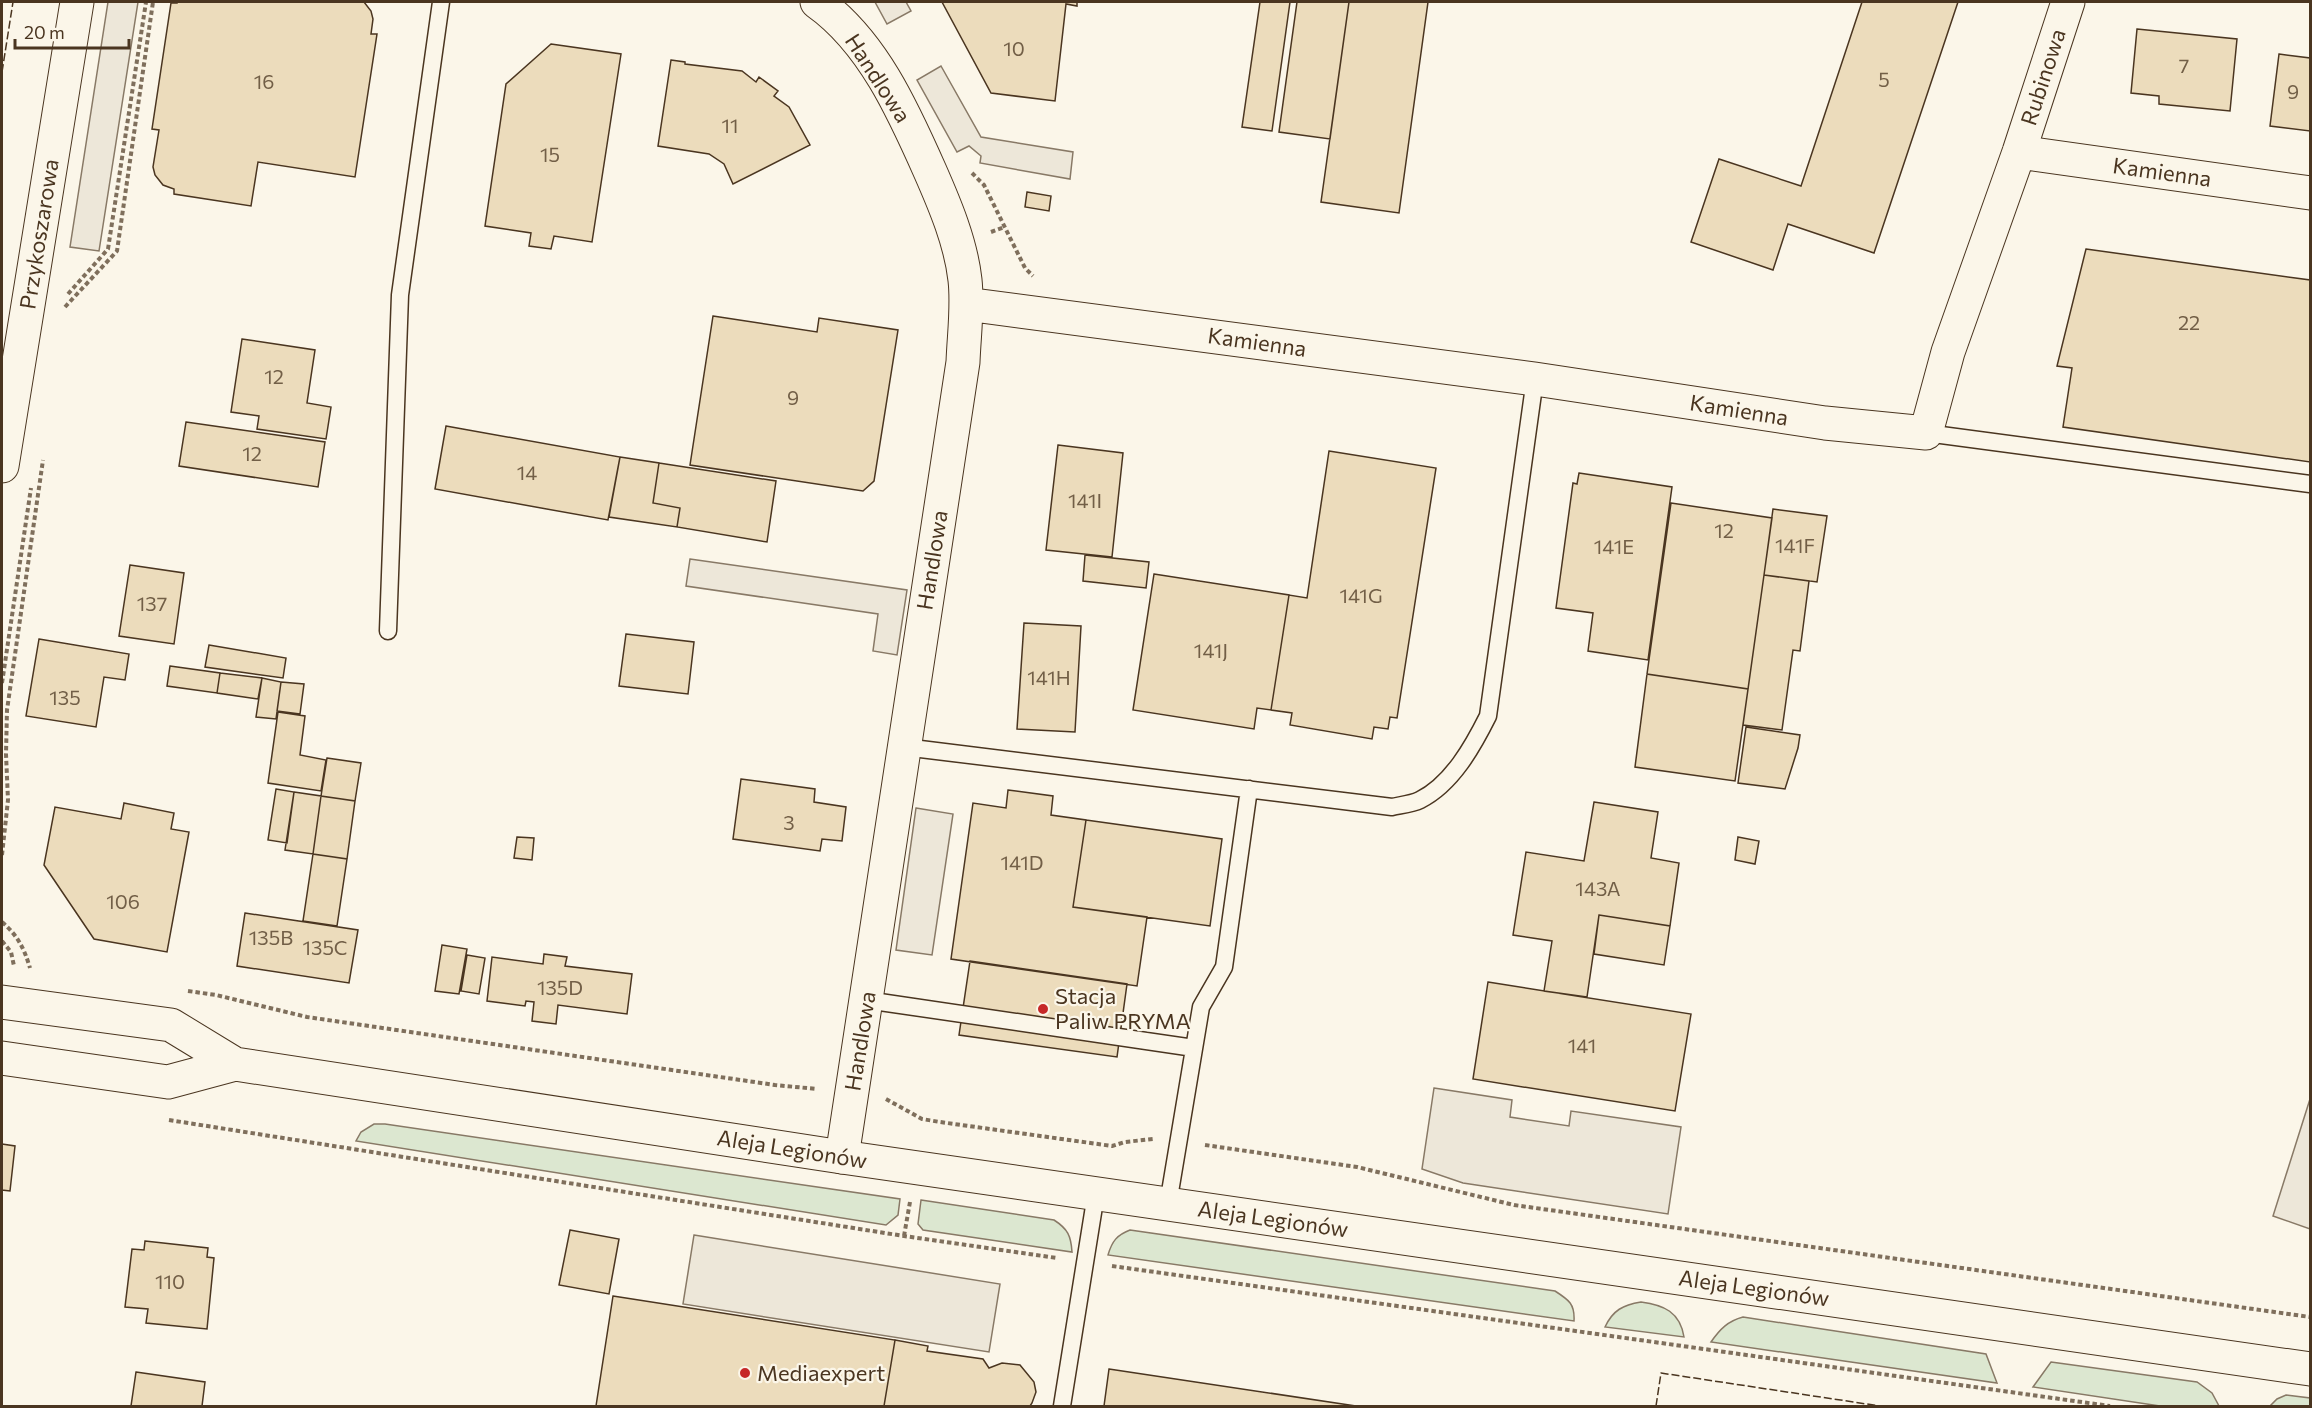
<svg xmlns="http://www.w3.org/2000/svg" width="2312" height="1408" font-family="Commissioner,sans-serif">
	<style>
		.green { fill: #dce7d0; stroke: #887966; stroke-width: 1.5 }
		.parking { fill: #ede7d9; stroke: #887966; stroke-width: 1.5 }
		.building { fill: #ecdcbc; stroke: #4a3520; stroke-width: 1.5 }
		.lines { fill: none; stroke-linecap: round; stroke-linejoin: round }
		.service-casing { stroke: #4a3520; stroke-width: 19 }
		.minor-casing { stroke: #4a3520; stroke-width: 35 }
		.tertiary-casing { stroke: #4a3520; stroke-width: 35 }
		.secondary-casing { stroke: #4a3520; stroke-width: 35 }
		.path { stroke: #7f6f5c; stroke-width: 4; stroke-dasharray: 4.5 3; stroke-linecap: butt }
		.service { stroke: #fbf6e9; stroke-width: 16 }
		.minor { stroke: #fbf6e9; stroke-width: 33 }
		.tertiary { stroke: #fbf6e9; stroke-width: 33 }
		.secondary { stroke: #fbf6e9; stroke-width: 33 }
		.fence { stroke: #4a3520; stroke-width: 1.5; stroke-dasharray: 8 3; stroke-linecap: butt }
		.poi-dot { fill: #c62828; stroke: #fbf6e9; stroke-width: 2 }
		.labels { text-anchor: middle; stroke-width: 4.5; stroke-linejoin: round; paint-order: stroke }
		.number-label { font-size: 20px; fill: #725f47 }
		.street-label { font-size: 22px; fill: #4a3520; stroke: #fbf6e9 }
		.poi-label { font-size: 22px; fill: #4a3520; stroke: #fbf6e9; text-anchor: start }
	</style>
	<rect width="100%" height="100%" fill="#fbf6e9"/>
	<path class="green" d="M374,1124H385L900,1199L898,1215L886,1225L356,1141L361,1132Z
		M921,1200L1054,1220C1068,1229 1071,1236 1072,1252L923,1230L918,1224Z
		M1130,1230L1555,1291C1569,1300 1575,1304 1574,1321L1108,1255C1112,1241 1117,1235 1130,1230Z
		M1641,1302C1664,1305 1680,1312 1684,1337L1605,1327C1613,1310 1623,1305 1641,1302Z
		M1743,1317L1986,1354L1997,1383L1711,1342C1720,1329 1728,1321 1743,1317Z
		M2051,1362L2197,1382L2212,1393L2219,1406H2160L2033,1387Z
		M2286,1395L2310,1398V1406H2270L2277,1399Z"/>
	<path class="parking" d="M108,2H138L99,251L70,247Z
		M875,2H906L911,11L887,24Z
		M941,66L981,137L1073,152L1070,179L980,163L981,156L969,146L957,152L917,80Z
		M690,559L907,590L897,655L873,651L878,614L686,586Z
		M916,808L953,814L932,955L896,950Z
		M1434,1088L1512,1100L1510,1117L1569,1126L1571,1111L1681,1127L1668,1214L1463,1183L1422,1169Z
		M2310,1099V1229L2273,1216Z
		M694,1235L1000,1284L989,1352L683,1304Z"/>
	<path class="building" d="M177,2H364L371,11L373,19L371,34H377L355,177L258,162L251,206L174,194V189L163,185L155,175L153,167L159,130L152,129L171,3H177Z
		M942,2H1077V6L1066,4L1055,101L991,93Z
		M1260,2H1290L1272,131L1242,127Z
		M1297,2H1349L1330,139L1279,132Z
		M1349,2H1428L1399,213L1321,202Z
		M1862,2H1958L1874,253L1788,224L1773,270L1691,242L1719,159L1801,186Z
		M2137,29L2237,39L2230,111L2159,104V96L2131,93Z
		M551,44L621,54L592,242L554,236L551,249L529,246L531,233L485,226L506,84Z
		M2279,54L2310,58V131L2270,126Z
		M671,60L685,62V64L742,71L756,82L759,77L778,91L774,96L789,107L810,145L733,184L724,164L709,154L658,146Z
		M1027,192L1051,196L1049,211L1025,207Z
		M2086,249L2310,280V462L2063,427L2072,368L2057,366Z
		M713,316L817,332L819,318L898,330L874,481L863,491L690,465Z
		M242,339L315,350L307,403L331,407L326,439L257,429L259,416L231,412Z
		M186,422L325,442L318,487L179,466Z
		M446,426L620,457L608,520L435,489Z
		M1058,445L1123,453L1112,557L1046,550Z
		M1329,451L1436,468L1397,718L1390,717L1388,729L1374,727L1372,739L1290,725L1292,713L1271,710L1289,595L1307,598Z
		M620,457L659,463L653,503L680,508L677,527L609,517Z
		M659,463L776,481L767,542L677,527L680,508L653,503Z
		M1579,473L1672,487L1648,660L1588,651L1593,613L1556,608L1573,483L1577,484Z
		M1671,503L1772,518L1748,689L1647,674Z
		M1773,509L1827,516L1817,582L1764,575Z
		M1085,555L1149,562L1146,588L1083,581Z
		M130,565L184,573L174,644L119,636Z
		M1154,574L1289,595L1271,710L1257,708L1254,729L1133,710Z
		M1764,575L1809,581L1800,651L1793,650L1782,730L1743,725Z
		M1024,623L1081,626L1075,732L1017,729Z
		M626,634L694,642L688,694L619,686Z
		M39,639L129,654L125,680L104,677L96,727L26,716Z
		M209,645L286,658L283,678L205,667Z
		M170,666L220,673L217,693L167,686Z
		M220,673L262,678L258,699L217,693Z
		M1647,674L1748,689L1735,781L1635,767Z
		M262,678L281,682L276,719L256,717Z
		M281,682L304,684L300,714L277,711Z
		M278,712L305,716L300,755L326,760L321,791L268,783Z
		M1746,727L1800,735L1798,748L1785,789L1738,783Z
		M327,758L361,763L355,801L321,796Z
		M741,779L815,789L814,802L846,807L842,841L822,839L820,851L733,839Z
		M276,789L294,792L287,843L268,840Z
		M1008,790L1053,796L1051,815L1086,820L1073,907L1147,917L1137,986L951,959L973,803L1006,808Z
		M294,792L321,796L313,854L285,850Z
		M321,796L355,801L347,859L313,854Z
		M1594,802L1658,812L1651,858L1679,863L1670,926L1599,915L1587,997L1544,991L1552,941L1513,935L1526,852L1584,861Z
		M124,803L174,813L171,829L189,832L167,952L94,939L44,865L55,807L121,819Z
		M1086,820L1222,839L1210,926L1073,907Z
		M517,837L534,838L532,860L514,858Z
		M1738,837L1759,841L1755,864L1735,860Z
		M313,854L347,859L337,926L303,921Z
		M245,913L358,930L349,983L237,966Z
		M1599,915L1670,926L1664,965L1594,954Z
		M442,945L467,949L459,994L435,991Z
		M544,954L567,957L565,966L632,974L627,1014L558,1005L556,1024L532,1021L534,1002L526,1001L525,1006L487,1001L492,957L543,964Z
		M467,955L485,958L479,994L461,991Z
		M970,961L1127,984L1117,1057L959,1035Z
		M1488,982L1691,1014L1675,1111L1473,1079Z
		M2,1144L15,1146L10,1191L2,1190Z
		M570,1230L619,1239L609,1294L559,1285Z
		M145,1241L208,1248L207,1257L214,1258L207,1329L146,1323L148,1309L125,1307L132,1249L144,1250Z
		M613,1296L895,1340L884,1406H596Z
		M895,1340L928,1346L927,1351L983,1359L989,1368L1002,1363L1020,1365L1034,1382L1036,1392L1032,1403L1030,1406H884Z
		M1109,1369L1356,1406H1104Z
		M136,1372L205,1382L202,1406H131Z"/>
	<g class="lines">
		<g class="service-casing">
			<path id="service" d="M1926,433L2310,484
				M388,631L400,295L441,2
				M904,747L1392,807C1401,805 1412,804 1420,800C1452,784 1473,746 1488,716L1535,379
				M866,1000L1194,1048
				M1168,1204L1201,1007L1224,967L1249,789
				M1062,1406L1096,1194"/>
		</g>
		<g class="minor-casing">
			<path id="minor" d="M817,2C872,41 903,110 930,171C945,205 961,243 965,280C968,307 964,335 963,362L842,1157
				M2019,152L2310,193
				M966,304L1535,379L1825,423L1926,433L1948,352L2019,152L2068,2"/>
		</g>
		<g class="tertiary-casing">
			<path id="tertiary" d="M2,466L77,2"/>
		</g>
		<g class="secondary-casing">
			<path id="secondary" d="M2,1002L171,1025L235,1064L842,1157L2310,1369
				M2,1058L168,1082L235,1064"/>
		</g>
		<path class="path" d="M972,173L984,185L1025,268L1033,276
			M991,232L1005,227
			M68,294L108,249L146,2
			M65,307L117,251L153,2
			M2,683L31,488
			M2,855L8,800L6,754L7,710L43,460
			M2,922C18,936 24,948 30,968
			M2,941L11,952L14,966
			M188,991L216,995L307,1017L775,1085L817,1089
			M886,1099L922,1119L940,1122L1112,1146L1125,1142L1153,1139
			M169,1120L904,1236L1057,1258
			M1205,1145L1357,1167L1514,1205L2310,1317
			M904,1236L910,1202
			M1112,1266L2110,1406"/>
		<use href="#service" class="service"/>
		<use href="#minor" class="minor"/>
		<use href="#tertiary" class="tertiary"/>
		<use href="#secondary" class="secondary"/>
		<path class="fence" d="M2,72L13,2
			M1656,1406L1661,1373L1880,1406"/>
	</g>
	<g class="poi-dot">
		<circle cx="1043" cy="1009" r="6"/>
		<circle cx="745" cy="1373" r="6"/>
	</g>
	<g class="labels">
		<g class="number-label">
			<text x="1014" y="56">10</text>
			<text x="2184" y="73">7</text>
			<text x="1884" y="87">5</text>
			<text x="264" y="89">16</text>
			<text x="2293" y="99">9</text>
			<text x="730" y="133">11</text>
			<text x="550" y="162">15</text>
			<text x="2189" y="330">22</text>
			<text x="274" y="384">12</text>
			<text x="793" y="405">9</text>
			<text x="252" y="461">12</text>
			<text x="527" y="480">14</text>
			<text x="1085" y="508">141I</text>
			<text x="1724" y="538">12</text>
			<text x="1795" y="553">141F</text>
			<text x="1614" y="554">141E</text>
			<text x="1361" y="603">141G</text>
			<text x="152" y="611">137</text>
			<text x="1211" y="658">141J</text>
			<text x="1049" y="685">141H</text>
			<text x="65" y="705">135</text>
			<text x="789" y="830">3</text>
			<text x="1022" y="870">141D</text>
			<text x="1598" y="896">143A</text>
			<text x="123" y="909">106</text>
			<text x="271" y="945">135B</text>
			<text x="325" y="955">135C</text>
			<text x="560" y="995">135D</text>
			<text x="1582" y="1053">141</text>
			<text x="170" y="1289">110</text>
		</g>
		<g class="street-label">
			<text transform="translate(2043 77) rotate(-72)" y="8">Rubinowa</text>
			<text transform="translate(878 78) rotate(57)" y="8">Handlowa</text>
			<text transform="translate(2162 172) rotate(8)" y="8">Kamienna</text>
			<text transform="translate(39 234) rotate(-81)" y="8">Przykoszarowa</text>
			<text transform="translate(1257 342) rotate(8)" y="8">Kamienna</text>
			<text transform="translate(1739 410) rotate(9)" y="8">Kamienna</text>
			<text transform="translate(932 560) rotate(-81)" y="8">Handlowa</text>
			<text transform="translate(860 1041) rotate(-81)" y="8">Handlowa</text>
			<text transform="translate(792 1149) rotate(9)" y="8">Aleja Legionów</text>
			<text transform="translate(1273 1219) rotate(8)" y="8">Aleja Legionów</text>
			<text transform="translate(1754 1288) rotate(8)" y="8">Aleja Legionów</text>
		</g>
		<g class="poi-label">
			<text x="1055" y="1004">Stacja<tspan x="1055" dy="25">Paliw PRYMA</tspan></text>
			<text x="757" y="1381">Mediaexpert</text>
		</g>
	</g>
	<rect width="2312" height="1408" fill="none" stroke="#4a3520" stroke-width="6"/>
	<path d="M15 39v9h114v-9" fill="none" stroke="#4a3520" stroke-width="3"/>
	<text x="24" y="39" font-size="18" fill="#4a3520" stroke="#fbf6e9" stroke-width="4.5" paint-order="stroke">20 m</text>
</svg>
